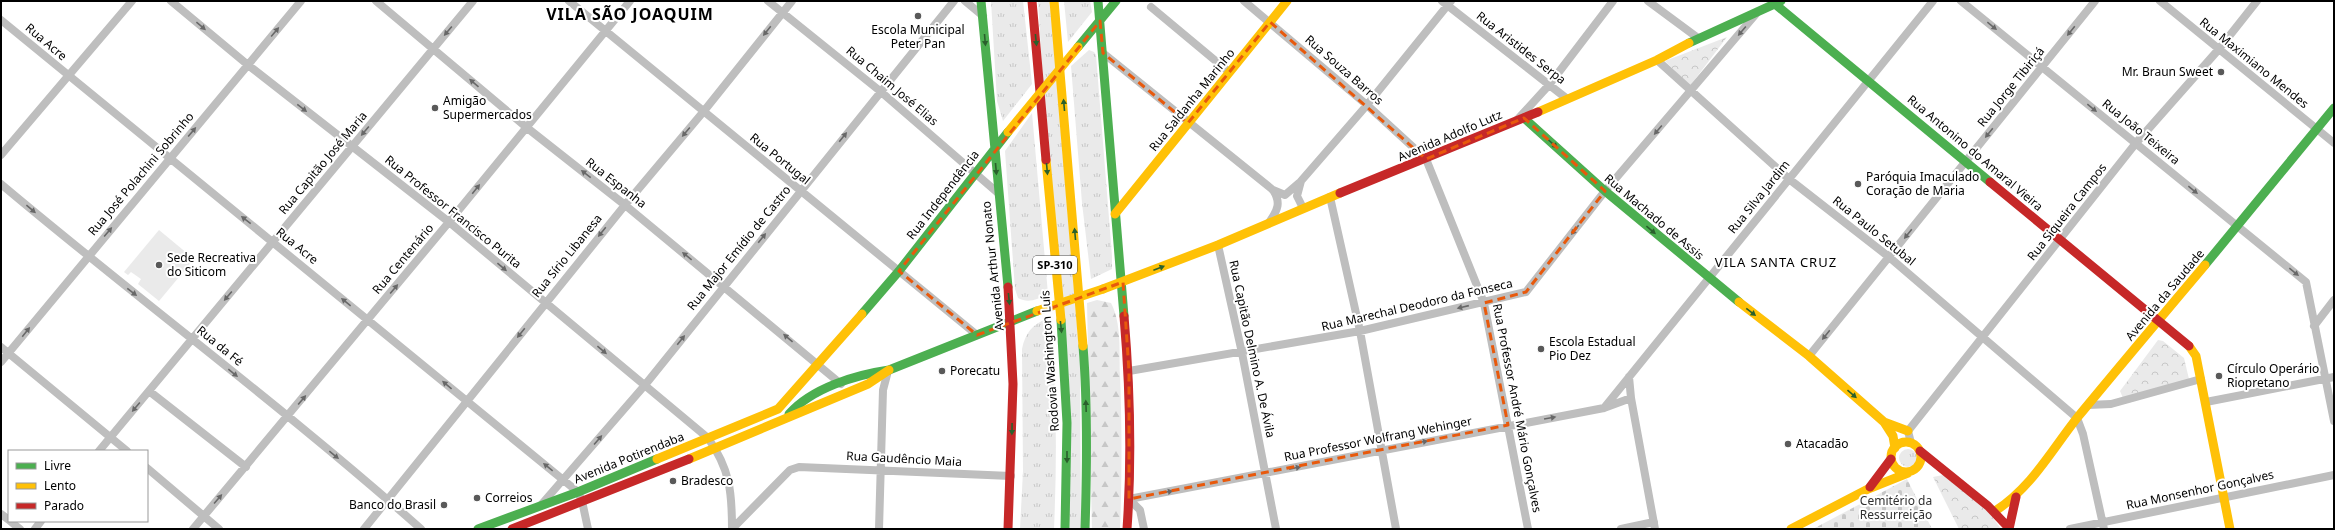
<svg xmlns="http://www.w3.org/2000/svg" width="2335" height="530" font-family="'Noto Sans',sans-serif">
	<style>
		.grass { fill: url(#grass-tufts) }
		.forest { fill: url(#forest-firs) }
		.cemetery { fill: url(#cemetery-stones) }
		.park { fill: url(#park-crowns) }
		.pitch { fill: #eaeaea }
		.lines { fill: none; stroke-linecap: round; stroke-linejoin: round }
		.street { stroke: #bebebe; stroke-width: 8 }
		.fast { stroke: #4caf50; stroke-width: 9 }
		.slow { stroke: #ffc107; stroke-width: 9 }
		.jam { stroke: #c62828; stroke-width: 9 }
		.slow-bridge { stroke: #ffc107; stroke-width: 9 }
		.oneway { fill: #686868 }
		.oneway2 { fill: #2a602c }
		.marked { fill: none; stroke: #e8590c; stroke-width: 3; stroke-dasharray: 8 5; stroke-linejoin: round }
		.poi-dot { fill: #595959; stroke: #fff; stroke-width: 1.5 }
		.labels { text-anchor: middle; stroke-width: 4; stroke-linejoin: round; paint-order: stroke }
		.shield { fill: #fff; stroke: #4c4c4c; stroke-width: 1 }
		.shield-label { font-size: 11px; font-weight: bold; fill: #000 }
		.poi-label { font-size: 12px; fill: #000; stroke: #fff; text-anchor: start }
		.street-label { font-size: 12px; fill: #000; stroke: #fff }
		.park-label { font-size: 12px; fill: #303030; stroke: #fff }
		.neighbourhood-label { font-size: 13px; letter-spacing: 1px; fill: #000; stroke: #fff }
		.district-label { font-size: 16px; font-weight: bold; letter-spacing: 1px; fill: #000; stroke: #fff }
	</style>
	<defs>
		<pattern id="grass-tufts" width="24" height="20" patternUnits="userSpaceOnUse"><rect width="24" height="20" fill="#eaeaea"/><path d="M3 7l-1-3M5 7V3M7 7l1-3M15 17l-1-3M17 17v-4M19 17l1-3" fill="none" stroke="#c7c7c7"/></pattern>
		<pattern id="forest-firs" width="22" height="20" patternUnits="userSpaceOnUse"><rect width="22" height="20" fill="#eaeaea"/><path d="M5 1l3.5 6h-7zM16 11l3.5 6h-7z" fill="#c7c7c7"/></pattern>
		<pattern id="cemetery-stones" width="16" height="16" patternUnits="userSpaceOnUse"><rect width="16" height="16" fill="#eaeaea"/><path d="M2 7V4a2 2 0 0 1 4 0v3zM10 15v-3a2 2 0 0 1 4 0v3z" fill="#c7c7c7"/></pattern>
		<pattern id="park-crowns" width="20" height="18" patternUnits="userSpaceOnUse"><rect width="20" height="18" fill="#eaeaea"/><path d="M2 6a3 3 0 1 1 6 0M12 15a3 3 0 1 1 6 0" fill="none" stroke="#c7c7c7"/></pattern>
	</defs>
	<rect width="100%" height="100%" fill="#fff"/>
	<path class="grass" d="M991,1H1023L1032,84L1003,121L997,101Z
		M1038,1H1050L1080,361L1081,529H1070Z
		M1064,1H1090L1092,12L1068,42Z
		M1089,50L1094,52L1096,55L1112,256V269L1091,279L1082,203L1071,66Z
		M1032,113L1048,294C1037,299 1029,304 1018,298L1015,289L1005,151Z
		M1047,319H1050C1057,389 1057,459 1054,529H1020L1023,471L1022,349C1025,334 1032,324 1047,319Z
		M1899 458a9 9 0 1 1 18 0a9 9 0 1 1-18 0Z"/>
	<path class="forest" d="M1097,300L1111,303C1122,324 1119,352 1120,375C1122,427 1122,478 1120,529H1092L1087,303Z"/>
	<path class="cemetery" d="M1907,479L1932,529H1813Z"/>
	<path class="park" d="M1727,37L1690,86L1665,61Z
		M2158,340L2163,341L2184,358L2189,379L2123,398L2120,391Z
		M1943,475L1988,511L2001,529H1959L1933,477Z"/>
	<path class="pitch" d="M159,230L194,259L159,301L138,284L141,279L131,272L128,275L124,272Z"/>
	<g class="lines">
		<path class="street" d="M171,1L248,65L449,222L708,438C730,469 732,492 732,529
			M376,1L526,127L625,205L841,384
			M569,1L977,335
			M768,1L880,91L998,193
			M965,1L983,16
			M1244,1L1367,105L1426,159L1484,303L1528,529
			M1442,1L1566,98
			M1648,1L1698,38
			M1961,1L2306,282L2334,421
			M2160,1L2334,143
			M1151,7L1229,72
			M1,20L578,492L582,501L588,529
			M1103,53L1273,190C1281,202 1278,210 1270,221
			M1657,60L1789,179L1889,257L2077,418L2083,434L2104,529
			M1517,120L1549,85L1613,1
			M1,155L132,1
			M1,184C140,301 286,409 421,529
			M1273,190L1285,195L1299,183
			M1330,197L1360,331L1396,529
			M1303,208L1297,196L1301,181L1367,105L1451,1
			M1218,245L1242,353L1276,529
			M2314,326L2334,300
			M1,347L127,451
			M1809,356L2095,1
			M1,362L301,1
			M1129,371L1360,331L1526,292L1605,191L1756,14
			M1629,377L1631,398L1655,529
			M149,391L246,467
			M2206,402L2334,377
			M2088,405L2111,404L2201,379
			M1604,408L1933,1
			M1911,443L1908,431L2136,143L2219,49L2257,1
			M99,451L473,1
			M147,468L219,529
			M1129,499L1604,408L1631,398
			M1129,499L1140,510L1144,529
			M541,505L645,385L954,1
			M1,514L9,520
			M10,521L20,529
			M35,529L41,521
			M193,529L449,222L630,1
			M364,529L625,205L704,111L792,1
			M732,529L790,470L799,467L1011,476
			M879,529L883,390L888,371
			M1621,529L1654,522
			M2070,529L2334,475"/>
		<path class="fast" d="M981,1L1008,287
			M1098,1L1124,316
			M1775,4L1990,182
			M1689,43L1781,1
			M1078,47L1116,1
			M1524,118L1605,191L1739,302
			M2205,265L2334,108
			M862,314L899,271L1008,132
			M1061,320L1067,423L1065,529
			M1083,346C1088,407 1087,468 1085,529
			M789,414C812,388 855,375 889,370L1037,311
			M478,529L578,492L657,459"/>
		<path class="slow" d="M1054,1L1083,346
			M1538,112L1657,60L1689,43
			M1046,160L1061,320
			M1115,214L1287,1
			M1103,289L1218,245L1340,193
			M1739,302L1809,356L1884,422L1893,436L1895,448
			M2189,346L2196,356L2230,529
			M1884,422L1908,431
			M1891 457a15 15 0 1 1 30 0a15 15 0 1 1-30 0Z
			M657,459L778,409L862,314
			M689,459L868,384L889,370
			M1995,511C2031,488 2051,451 2077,418C2119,367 2162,316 2205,265
			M1791,529L1868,489L1908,473"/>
		<path class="jam" d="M1032,1L1046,160
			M1990,182L2189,346
			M1340,193L1538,112
			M1008,287L1013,384L1008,529
			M1124,316C1130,387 1132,458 1127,529
			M1920,451L1988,506L2009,528
			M1870,487L1891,459
			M512,529L689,459
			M2009,529L2016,497"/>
		<path class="slow-bridge" d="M1008,132L1078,47
			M1037,311L1103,289"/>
	</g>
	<defs><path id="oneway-solid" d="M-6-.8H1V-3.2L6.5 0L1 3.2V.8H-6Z"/></defs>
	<g class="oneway">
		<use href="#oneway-solid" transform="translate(201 26) rotate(40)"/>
		<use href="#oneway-solid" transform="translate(1992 26) rotate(39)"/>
		<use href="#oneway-solid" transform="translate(448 31) rotate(130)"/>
		<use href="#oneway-solid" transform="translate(767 31) rotate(129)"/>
		<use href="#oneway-solid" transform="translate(1742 31) rotate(130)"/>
		<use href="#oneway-solid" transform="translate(2071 31) rotate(129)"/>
		<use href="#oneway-solid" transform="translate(275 32) rotate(-50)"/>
		<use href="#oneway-solid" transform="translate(474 83) rotate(-139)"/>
		<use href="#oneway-solid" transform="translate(302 108) rotate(38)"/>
		<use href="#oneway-solid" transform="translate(2092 108) rotate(39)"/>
		<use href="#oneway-solid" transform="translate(1658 130) rotate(130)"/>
		<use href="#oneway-solid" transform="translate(365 131) rotate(130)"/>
		<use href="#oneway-solid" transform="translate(192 132) rotate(-50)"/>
		<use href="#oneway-solid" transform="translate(686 132) rotate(130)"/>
		<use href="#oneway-solid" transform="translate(1989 133) rotate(129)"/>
		<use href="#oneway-solid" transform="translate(843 137) rotate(-51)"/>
		<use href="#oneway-solid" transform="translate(586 174) rotate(-142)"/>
		<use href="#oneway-solid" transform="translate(476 189) rotate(-51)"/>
		<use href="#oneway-solid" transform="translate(2193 190) rotate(39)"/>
		<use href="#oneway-solid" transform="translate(31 209) rotate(40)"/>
		<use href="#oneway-solid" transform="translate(246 220) rotate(-142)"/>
		<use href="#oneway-solid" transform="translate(1575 230) rotate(128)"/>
		<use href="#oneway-solid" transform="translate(108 232) rotate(-50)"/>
		<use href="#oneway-solid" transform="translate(602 232) rotate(129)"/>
		<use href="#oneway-solid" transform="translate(1908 234) rotate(129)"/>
		<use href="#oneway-solid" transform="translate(762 238) rotate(-51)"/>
		<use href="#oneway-solid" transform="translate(687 256) rotate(-141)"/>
		<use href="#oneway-solid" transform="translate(502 267) rotate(40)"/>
		<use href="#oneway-solid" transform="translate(2294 272) rotate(39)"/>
		<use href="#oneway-solid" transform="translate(394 289) rotate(-50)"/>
		<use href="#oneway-solid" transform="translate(132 292) rotate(38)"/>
		<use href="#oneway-solid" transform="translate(228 296) rotate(130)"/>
		<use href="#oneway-solid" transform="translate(346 302) rotate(-141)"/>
		<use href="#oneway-solid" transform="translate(1463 307) rotate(167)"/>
		<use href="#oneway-solid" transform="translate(26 332) rotate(-51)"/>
		<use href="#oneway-solid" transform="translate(521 333) rotate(129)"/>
		<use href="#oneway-solid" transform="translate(1826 335) rotate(129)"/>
		<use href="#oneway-solid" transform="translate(788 338) rotate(-140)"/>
		<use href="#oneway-solid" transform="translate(681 340) rotate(-51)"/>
		<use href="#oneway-solid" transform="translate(602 350) rotate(40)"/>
		<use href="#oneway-solid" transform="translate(233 373) rotate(39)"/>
		<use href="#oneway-solid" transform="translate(447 385) rotate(-140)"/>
		<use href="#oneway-solid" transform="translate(302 400) rotate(-50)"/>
		<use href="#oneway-solid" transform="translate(136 407) rotate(130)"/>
		<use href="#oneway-solid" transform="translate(1550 418) rotate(-10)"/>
		<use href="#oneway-solid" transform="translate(598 440) rotate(-49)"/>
		<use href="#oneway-solid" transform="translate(1422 442) rotate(-11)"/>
		<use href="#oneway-solid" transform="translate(334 455) rotate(39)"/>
		<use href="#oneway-solid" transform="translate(548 467) rotate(-141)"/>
		<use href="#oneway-solid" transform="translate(1295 468) rotate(-11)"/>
		<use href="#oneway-solid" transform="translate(1167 492) rotate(-10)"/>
		<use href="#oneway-solid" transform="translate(218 499) rotate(-49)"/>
	</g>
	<g class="oneway2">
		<use href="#oneway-solid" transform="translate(985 40) rotate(85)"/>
		<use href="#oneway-solid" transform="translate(1036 40) rotate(84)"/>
		<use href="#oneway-solid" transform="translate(1064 105) rotate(-95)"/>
		<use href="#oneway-solid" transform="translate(1553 144) rotate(42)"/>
		<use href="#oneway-solid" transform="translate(996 169) rotate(85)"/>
		<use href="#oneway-solid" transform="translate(1047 169) rotate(85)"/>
		<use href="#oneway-solid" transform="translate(1651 230) rotate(40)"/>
		<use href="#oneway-solid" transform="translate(1075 234) rotate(-95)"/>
		<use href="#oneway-solid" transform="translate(1159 268) rotate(-21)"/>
		<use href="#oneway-solid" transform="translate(1009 299) rotate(84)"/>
		<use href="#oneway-solid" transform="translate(1751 312) rotate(38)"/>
		<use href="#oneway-solid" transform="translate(1061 327) rotate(84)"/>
		<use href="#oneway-solid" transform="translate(1852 394) rotate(41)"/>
		<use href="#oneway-solid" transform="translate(1086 406) rotate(-92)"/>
		<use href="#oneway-solid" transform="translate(1012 429) rotate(91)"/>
		<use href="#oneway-solid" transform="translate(1067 457) rotate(90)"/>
	</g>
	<path class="marked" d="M1100,21L1103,53L1188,123L1270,22L1426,159L1524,118L1605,191L1526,292L1484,303L1508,425L1129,499V371L1123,282L977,335L899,271Z"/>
	<g class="poi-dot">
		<circle cx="918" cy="16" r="4"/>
		<circle cx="2221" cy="72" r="4"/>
		<circle cx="435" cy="108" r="4"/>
		<circle cx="1858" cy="184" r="4"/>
		<circle cx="159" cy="265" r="4"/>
		<circle cx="1541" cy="349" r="4"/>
		<circle cx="942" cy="371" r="4"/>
		<circle cx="2219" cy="376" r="4"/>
		<circle cx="1788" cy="444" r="4"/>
		<circle cx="673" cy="481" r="4"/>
		<circle cx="477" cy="498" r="4"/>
		<circle cx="444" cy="505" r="4"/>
	</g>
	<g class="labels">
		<rect class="shield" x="1033" y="256" width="44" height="18" rx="3"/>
		<g class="shield-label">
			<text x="1055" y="269">SP-310</text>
		</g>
		<g class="poi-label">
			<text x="918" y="34" text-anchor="middle">Escola Municipal<tspan x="918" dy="14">Peter Pan</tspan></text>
			<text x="2213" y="76" text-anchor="end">Mr. Braun Sweet</text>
			<text x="443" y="105">Amigão<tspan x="443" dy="14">Supermercados</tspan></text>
			<text x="1866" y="181">Paróquia Imaculado<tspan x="1866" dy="14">Coração de Maria</tspan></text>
			<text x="167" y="262">Sede Recreativa<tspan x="167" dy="14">do Siticom</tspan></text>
			<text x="1549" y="346">Escola Estadual<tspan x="1549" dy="14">Pio Dez</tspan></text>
			<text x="2227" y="373">Círculo Operário<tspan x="2227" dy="14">Riopretano</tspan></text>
			<text x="950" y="375">Porecatu</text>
			<text x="1796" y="448">Atacadão</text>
			<text x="681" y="485">Bradesco</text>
			<text x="485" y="502">Correios</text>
			<text x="436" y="509" text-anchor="end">Banco do Brasil</text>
		</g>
		<g class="street-label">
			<text transform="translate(46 42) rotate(40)" y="4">Rua Acre</text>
			<text transform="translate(1521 48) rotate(38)" y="4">Rua Aristides Serpa</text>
			<text transform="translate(2254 63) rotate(39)" y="4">Rua Maximiano Mendes</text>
			<text transform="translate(1344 70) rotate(41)" y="4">Rua Souza Barros</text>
			<text transform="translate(892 86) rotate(40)" y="4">Rua Chaim José Elias</text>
			<text transform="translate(2011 87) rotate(-51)" y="4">Rua Jorge Tibiriçá</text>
			<text transform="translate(1192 100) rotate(-51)" y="4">Rua Saldanha Marinho</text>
			<text transform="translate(2141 132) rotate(39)" y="4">Rua João Teixeira</text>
			<text transform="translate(1450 136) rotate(-23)" y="4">Avenida Adolfo Lutz</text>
			<text transform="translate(1975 153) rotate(40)" y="4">Rua Antonino do Amaral Vieira</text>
			<text transform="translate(780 159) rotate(39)" y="4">Rua Portugal</text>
			<text transform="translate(323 163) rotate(-50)" y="4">Rua Capitão José Maria</text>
			<text transform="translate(141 174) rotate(-50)" y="4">Rua José Polachini Sobrinho</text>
			<text transform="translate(616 183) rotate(38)" y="4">Rua Espanha</text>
			<text transform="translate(943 195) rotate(-52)" y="4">Rua Independência</text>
			<text transform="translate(1759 197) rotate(-51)" y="4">Rua Silva Jardim</text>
			<text transform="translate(453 212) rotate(39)" y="4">Rua Professor Francisco Purita</text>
			<text transform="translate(2067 212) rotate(-52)" y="4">Rua Siqueira Campos</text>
			<text transform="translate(1654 217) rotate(40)" y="4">Rua Machado de Assis</text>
			<text transform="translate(1874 231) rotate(39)" y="4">Rua Paulo Setubal</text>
			<text transform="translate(297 246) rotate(39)" y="4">Rua Acre</text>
			<text transform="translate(739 248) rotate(-51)" y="4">Rua Major Emídio de Castro</text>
			<text transform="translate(567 256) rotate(-51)" y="4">Rua Sírio Libanesa</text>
			<text transform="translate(403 259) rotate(-50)" y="4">Rua Centenário</text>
			<text transform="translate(993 266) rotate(-96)" y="4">Avenida Arthur Nonato</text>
			<text transform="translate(2165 295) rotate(-50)" y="4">Avenida da Saudade</text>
			<text transform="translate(1417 305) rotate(-13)" y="4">Rua Marechal Deodoro da Fonseca</text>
			<text transform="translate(220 346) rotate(39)" y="4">Rua da Fé</text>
			<text transform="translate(1252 349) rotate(78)" y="4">Rua Capitão Delmino A. De Ávila</text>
			<text transform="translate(1050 361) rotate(-94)" y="4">Rodovia Washington Luís</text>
			<text transform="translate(1517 408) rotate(79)" y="4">Rua Professor André Mário Gonçalves</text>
			<text transform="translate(1378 439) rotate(-11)" y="4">Rua Professor Wolfrang Wehinger</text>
			<text transform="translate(629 458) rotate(-22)" y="4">Avenida Potirendaba</text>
			<text transform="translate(904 459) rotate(3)" y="4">Rua Gaudêncio Maia</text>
			<text transform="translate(2200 490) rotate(-12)" y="4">Rua Monsenhor Gonçalves</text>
		</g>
		<g class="park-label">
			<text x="1896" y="505">Cemitério da<tspan x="1896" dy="14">Ressurreição</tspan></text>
		</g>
		<g class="neighbourhood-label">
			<text x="1776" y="267">VILA SANTA CRUZ</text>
		</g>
		<g class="district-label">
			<text x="630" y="20">VILA SÃO JOAQUIM</text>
		</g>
	</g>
	<rect width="2335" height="530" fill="none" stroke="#000000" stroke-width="4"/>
	<rect x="8" y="450" width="140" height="72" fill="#ffffff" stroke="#999999"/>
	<rect x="16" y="463" width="20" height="6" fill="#4caf50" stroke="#999999"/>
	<text x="44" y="470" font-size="12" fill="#000000">Livre</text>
	<rect x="16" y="483" width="20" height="6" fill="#ffc107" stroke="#999999"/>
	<text x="44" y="490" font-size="12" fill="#000000">Lento</text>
	<rect x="16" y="503" width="20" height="6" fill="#c62828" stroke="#999999"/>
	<text x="44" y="510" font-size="12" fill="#000000">Parado</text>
</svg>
